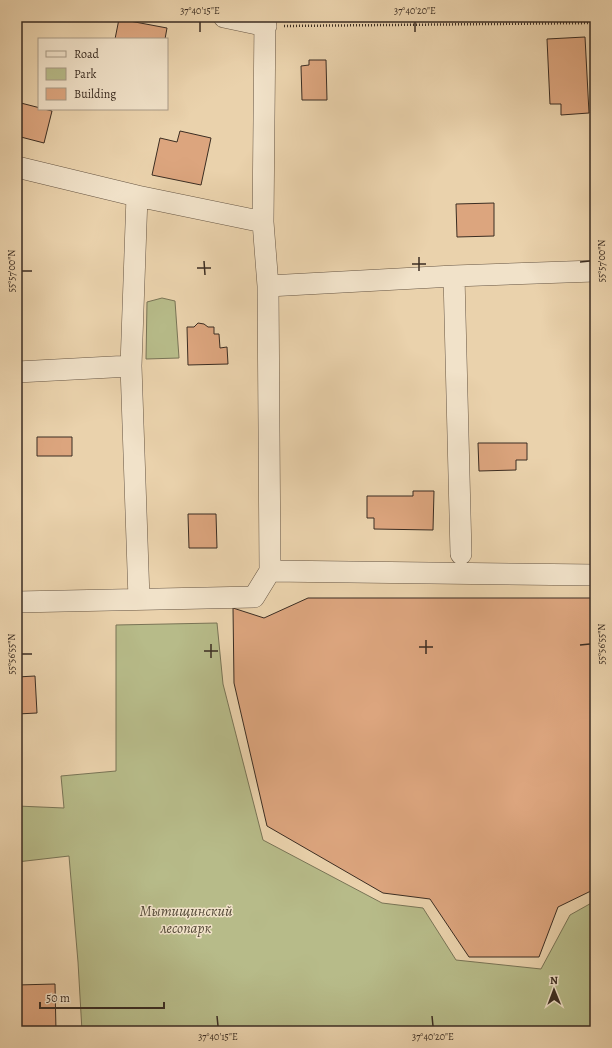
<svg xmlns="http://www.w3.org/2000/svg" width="612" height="1048" font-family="Alegreya,serif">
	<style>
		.green { fill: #b7bb89; stroke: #797456 }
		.building { fill: #dca57e; stroke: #3b2d22 }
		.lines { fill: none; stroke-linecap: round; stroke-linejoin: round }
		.minor-casing { stroke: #675644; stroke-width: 22 }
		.path { stroke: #3b2d22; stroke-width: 2.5; stroke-dasharray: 1 2; stroke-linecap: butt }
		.minor { stroke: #f1e2c9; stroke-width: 21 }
		.ticks { fill: none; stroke: #3b2d22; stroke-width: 1.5 }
		.labels { text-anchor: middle; stroke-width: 3; stroke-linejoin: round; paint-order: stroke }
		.park-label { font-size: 15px; font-style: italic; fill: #544937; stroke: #f1e2c9 }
		.neatline { fill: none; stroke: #3b2d22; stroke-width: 1.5 }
		.ticks-label { font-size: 10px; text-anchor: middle; fill: #3b2d22 }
	</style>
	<rect width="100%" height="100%" fill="#ead2ac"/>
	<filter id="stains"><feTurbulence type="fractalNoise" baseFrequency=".005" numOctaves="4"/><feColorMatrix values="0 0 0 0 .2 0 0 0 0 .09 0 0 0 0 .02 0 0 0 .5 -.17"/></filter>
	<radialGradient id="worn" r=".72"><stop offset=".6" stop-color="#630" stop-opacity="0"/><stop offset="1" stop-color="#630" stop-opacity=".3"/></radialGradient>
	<path class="green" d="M162,298L175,301L179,358L146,359L147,302Z
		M217,623L223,684L263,840L382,903L423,908L456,960L541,969L570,915L595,901V1031H82L78,962L69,856L17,862V806L64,808L61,776L116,771V625Z"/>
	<path class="building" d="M119,19L167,28L165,39H115Z
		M585,37L589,113L561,115V104H550L547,39Z
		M309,60H326L327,100H302L301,66L309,65Z
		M17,102L52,111L44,143L17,136Z
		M180,131L211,138L201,185L152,175L160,138L177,142Z
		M494,203V236L457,237L456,204Z
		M198,323L204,324L208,327H214V334H219L220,348L227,347L228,364L188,365L187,327H194Z
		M37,437H72V456H37Z
		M478,443H527V460H516V470L479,471Z
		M413,491H434L433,530L374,529V518H367V496H413Z
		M188,514H216L217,548H189Z
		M308,598H595V889L558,907L539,957H469L430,899L383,893L267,826L234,683L233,608L264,618Z
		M35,676L37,713L17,714V677Z
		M55,984L56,1031H17V985Z"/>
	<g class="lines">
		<g class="minor-casing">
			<path id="minor" d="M224,17L266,26
				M17,167L137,196L263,222
				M454,276L461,554
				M268,286L454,276L595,271
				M131,366L139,599
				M17,372L131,366L137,196
				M270,571L595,575
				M17,602L254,597L270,571L268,286L263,222L265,17"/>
		</g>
		<path class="path" d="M284,26L595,23"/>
		<use href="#minor" class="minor"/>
	</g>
	<path class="ticks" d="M200,22V32M415,22V32M419,257V271M204,261L205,275M580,262L590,261M412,264H426M197,268H211M22,271H32M426,640V654M211,644V658M580,645L590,644M419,647H433M204,651H218M22,654H32M217,1016L218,1026M432,1016L433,1026"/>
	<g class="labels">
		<g class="park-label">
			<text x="186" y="916">Мытищинский<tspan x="186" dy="17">лесопарк</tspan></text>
		</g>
	</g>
	<rect width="612" height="1048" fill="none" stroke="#ead2ac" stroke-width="44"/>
	<rect x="38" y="38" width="130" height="72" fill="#f1e2c9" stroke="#a89a86"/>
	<rect x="46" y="51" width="20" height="6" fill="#f1e2c9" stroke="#a89a86"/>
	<text x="74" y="58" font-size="12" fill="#3b2d22">Road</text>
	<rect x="46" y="68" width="20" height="12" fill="#b7bb89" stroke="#a89a86"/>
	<text x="74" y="78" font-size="12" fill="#3b2d22">Park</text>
	<rect x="46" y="88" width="20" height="12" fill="#dca57e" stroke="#a89a86"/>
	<text x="74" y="98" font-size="12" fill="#3b2d22">Building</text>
	<g transform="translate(554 990) rotate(359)" stroke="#f1e2c9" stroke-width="3" paint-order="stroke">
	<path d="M0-3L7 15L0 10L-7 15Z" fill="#3b2d22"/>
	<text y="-6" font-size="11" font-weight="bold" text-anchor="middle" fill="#3b2d22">N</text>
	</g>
	<path d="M40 1002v6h124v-6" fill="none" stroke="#3b2d22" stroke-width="2"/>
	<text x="46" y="1002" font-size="12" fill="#3b2d22" stroke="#f1e2c9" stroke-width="3" paint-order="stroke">50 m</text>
	<rect x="22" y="22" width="568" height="1004" class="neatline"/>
	<g class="ticks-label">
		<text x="200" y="14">37°40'15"E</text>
		<text x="415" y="14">37°40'20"E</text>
		<text transform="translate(601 261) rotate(-90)" y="4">55°57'00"N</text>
		<text transform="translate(11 271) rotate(-90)" y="4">55°57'00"N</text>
		<text transform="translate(601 644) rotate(-90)" y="4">55°56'55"N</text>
		<text transform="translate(11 654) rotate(-90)" y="4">55°56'55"N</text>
		<text x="218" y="1040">37°40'15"E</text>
		<text x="433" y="1040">37°40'20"E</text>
	</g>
	<rect width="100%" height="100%" filter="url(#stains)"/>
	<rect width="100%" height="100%" fill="url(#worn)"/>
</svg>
